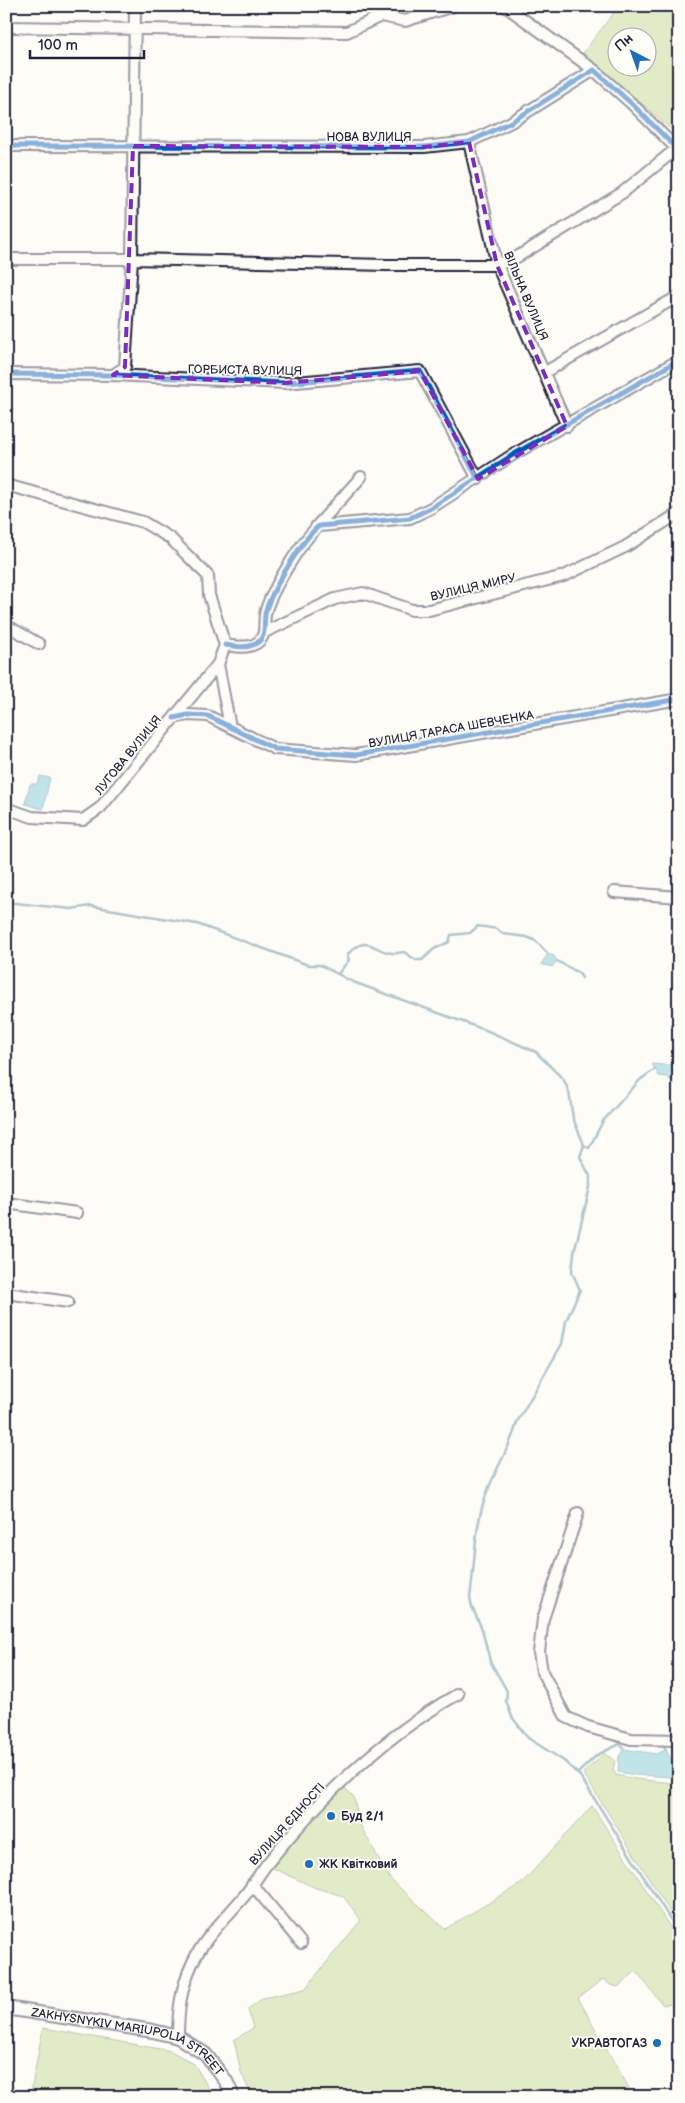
<svg xmlns="http://www.w3.org/2000/svg" width="685" height="2103" font-family="'Balsamiq Sans',sans-serif">
	<style>
		.green { fill: #c0d88e; stroke: #717d64; fill-rule: evenodd }
		.water { fill: #78c7d4; stroke: #568597 }
		.lines { fill: none; stroke-linecap: round; stroke-linejoin: round }
		.stream { stroke: #568597; stroke-width: 2.5 }
		.minor-casing { stroke: #22223b; stroke-width: 14 }
		.major-casing { stroke: #22223b; stroke-width: 16 }
		.minor { stroke: #fdfcf7; stroke-width: 10 }
		.major { stroke: #fdfcf7; stroke-width: 12 }
		.cycleway-casing { stroke: #fdfcf7; stroke-width: 8 }
		.cycleway { stroke: #0057b8; stroke-width: 5 }
		.marked { fill: none; stroke: #7b2cbf; stroke-width: 4; stroke-dasharray: 10 6; stroke-linejoin: round }
		.poi-dot { fill: #1f6fb2; stroke: #fdfcf7; stroke-width: 2 }
		.labels { text-anchor: middle; stroke-width: 4; stroke-linejoin: round; paint-order: stroke }
		.street-label { font-size: 12px; fill: #22223b; stroke: #fdfcf7 }
		.poi-label { font-size: 12px; font-weight: bold; fill: #22223b; stroke: #fdfcf7; text-anchor: start }
	</style>
	<rect width="100%" height="100%" fill="#fdfcf7"/>
	<filter id="ink" filterUnits="userSpaceOnUse"><feTurbulence type="fractalNoise" baseFrequency=".02" numOctaves="2"/><feDisplacementMap in="SourceGraphic" scale="10" xChannelSelector="R" yChannelSelector="G"/><feConvolveMatrix kernelMatrix="1 2 1 2 8 2 1 2 1" color-interpolation-filters="sRGB"/></filter>
	<g filter="url(#ink)">
		<path class="green" d="M619,6H679V136L583,53ZM618,38H648V68H618Z
			M604,1754L615,1760L613,1770L616,1775L635,1779L673,1783L677,1779L679,1771V1926L583,1773Z
			M341,1784L354,1797L359,1823L390,1879L445,1929L522,1883L592,1806L679,1941V2003L663,2005L636,1971L618,1987L610,1985L603,1979L578,1998L634,2097H252L241,2072L234,2040L253,2028L248,2009L263,1998L305,1989L361,1920L343,1896L316,1888L266,1865Z
			M43,2028L171,2051L194,2064L214,2097H30Z"/>
		<path class="water" d="M40,776L50,778L43,809L25,804L30,784H37Z
			M548,954L554,956L557,961L552,967L541,964Z
			M679,1058V1088L667,1077L659,1076L652,1064C663,1064 671,1069 679,1058Z
			M624,1749L656,1754L666,1750L675,1767L674,1777L635,1775L618,1772L619,1756Z"/>
		<g class="lines">
			<path class="stream" d="M6,902L71,909L91,906L197,924L308,965H320L353,982L488,1031L536,1052L564,1080L569,1092L573,1118L584,1145L580,1157L590,1176V1187L574,1253L572,1272L580,1290L566,1321L562,1344L517,1422C510,1450 492,1473 484,1501C474,1532 475,1566 470,1597L472,1607L482,1629L490,1661L507,1691L506,1701L512,1717L528,1738L564,1761L580,1776L679,1933
				M557,961L579,973L582,978
				M338,974L349,960L347,955C368,932 374,952 392,953C395,954 400,952 404,952L416,960H422L434,949L449,942L451,935L470,933L478,926L497,929L503,934L527,937L536,941L548,954
				M584,1145L589,1148L603,1121L640,1080L655,1069
				M663,1744L666,1750
				M578,1773L597,1755L620,1744L624,1749"/>
			<g class="minor-casing">
				<path id="minor" d="M505,6L594,70
					M6,27L347,32L381,16L405,21L453,6
					M469,142L497,265L567,426
					M6,146L424,147L469,142L511,122L594,70L632,104L679,151
					M6,259H132L387,265H497L517,257L622,193L676,149
					M545,372L679,296
					M6,374L113,375L285,383L420,371L478,479
					M113,375L125,367L132,259L135,6
					M6,485L143,522L170,538L208,576L209,595L225,645L218,664L230,727
					M316,527L361,477
					M6,625L39,644
					M265,632L335,599L363,593L412,610H429L564,576L625,547L679,513
					M225,645C234,646 246,649 255,644C269,637 262,622 266,610C272,590 303,538 319,526L410,518L431,508L511,456L679,360
					M174,718L188,715L208,716L275,749L356,755L679,699
					M6,808L32,817L83,820L100,808L218,664
					M614,892L679,897
					M6,1203L77,1213
					M6,1293L68,1302
					M578,1513L543,1619L539,1652L542,1672L566,1717L588,1727L631,1739L679,1740
					M252,1884L301,1943
					M178,2037C178,2010 181,1988 192,1964C204,1937 227,1917 245,1895C253,1885 259,1874 267,1864C320,1797 384,1736 458,1694"/>
			</g>
			<g class="major-casing">
				<g id="major">
					<path id="s1" d="M6,2008L153,2031L178,2037L205,2054L226,2081L233,2097"/>
				</g>
			</g>
			<use href="#minor" class="minor"/>
			<use href="#major" class="major"/>
			<g class="cycleway-casing">
				<path id="cycleway" d="M6,146L424,147L469,142L511,122L594,70L632,104L679,151
					M6,374L113,375L285,383L420,371L478,479
					M225,645C234,646 246,649 255,644C269,637 262,622 266,610C272,590 303,538 319,526L410,518L431,508L511,456L679,360
					M174,718L188,715L208,716L275,749L356,755L679,699"/>
			</g>
			<use href="#cycleway" class="cycleway"/>
		</g>
	</g>
	<path d="M0 0H685V2103H0ZM469,142L497,265L567,426L478,479L420,371L285,383L113,375L125,367L133,146L424,147Z" fill="#fdfcf7" fill-opacity=".55" fill-rule="evenodd"/>
	<path class="marked" d="M469,142L497,265L567,426L478,479L420,371L285,383L113,375L125,367L133,146L424,147Z"/>
	<g class="poi-dot">
		<circle cx="331" cy="1816" r="5"/>
		<circle cx="309" cy="1864" r="5"/>
		<circle cx="657" cy="2043" r="5"/>
	</g>
	<g class="labels">
		<g class="street-label">
			<text x="369" y="141">НОВА ВУЛИЦЯ</text>
			<text transform="translate(526 296) rotate(67)" y="4">ВІЛЬНА ВУЛИЦЯ</text>
			<text transform="translate(245 370) rotate(1)" y="4">ГОРБИСТА ВУЛИЦЯ</text>
			<text transform="translate(473 587) rotate(-13)" y="4">ВУЛИЦЯ МИРУ</text>
			<text transform="translate(451 729) rotate(-10)" y="4">ВУЛИЦЯ ТАРАСА ШЕВЧЕНКА</text>
			<text transform="translate(128 755) rotate(-51)" y="4">ЛУГОВА ВУЛИЦЯ</text>
			<text transform="translate(287 1824) rotate(-48)" y="4">ВУЛИЦЯ ЄДНОСТІ</text>
			<text dy="4" stroke="none"><textPath href="#s1" startOffset="129">ZAKHYSNYKIV MARIUPOLIA STREET</textPath></text>
		</g>
		<g class="poi-label">
			<text x="341" y="1820">Буд 2/1</text>
			<text x="319" y="1868">ЖК Квітковий</text>
			<text x="647" y="2047" text-anchor="end">УКРАВТОГАЗ</text>
		</g>
	</g>
	<rect width="685" height="2103" fill="none" stroke="#fdfcf7" stroke-width="25"/>
	<rect x="12" y="12" width="660" height="2078" fill="none" stroke="#22223b" stroke-width="2" filter="url(#ink)"/>
	<g transform="translate(632 52) rotate(319)"><circle r="24" fill="#fdfcf7" stroke="#a5a5ac"/>
	<path d="M0-4L9 19L0 12L-9 19Z" fill="#1f6fb2"/>
	<text y="-8" font-size="14" font-weight="bold" text-anchor="middle" fill="#22223b">Пн</text>
	</g>
	<path d="M30 50v8h114v-8" fill="none" stroke="#22223b" stroke-width="2.5"/>
	<text x="38" y="50" font-size="15" fill="#22223b" stroke="#fdfcf7" stroke-width="4" paint-order="stroke">100 m</text>
</svg>
